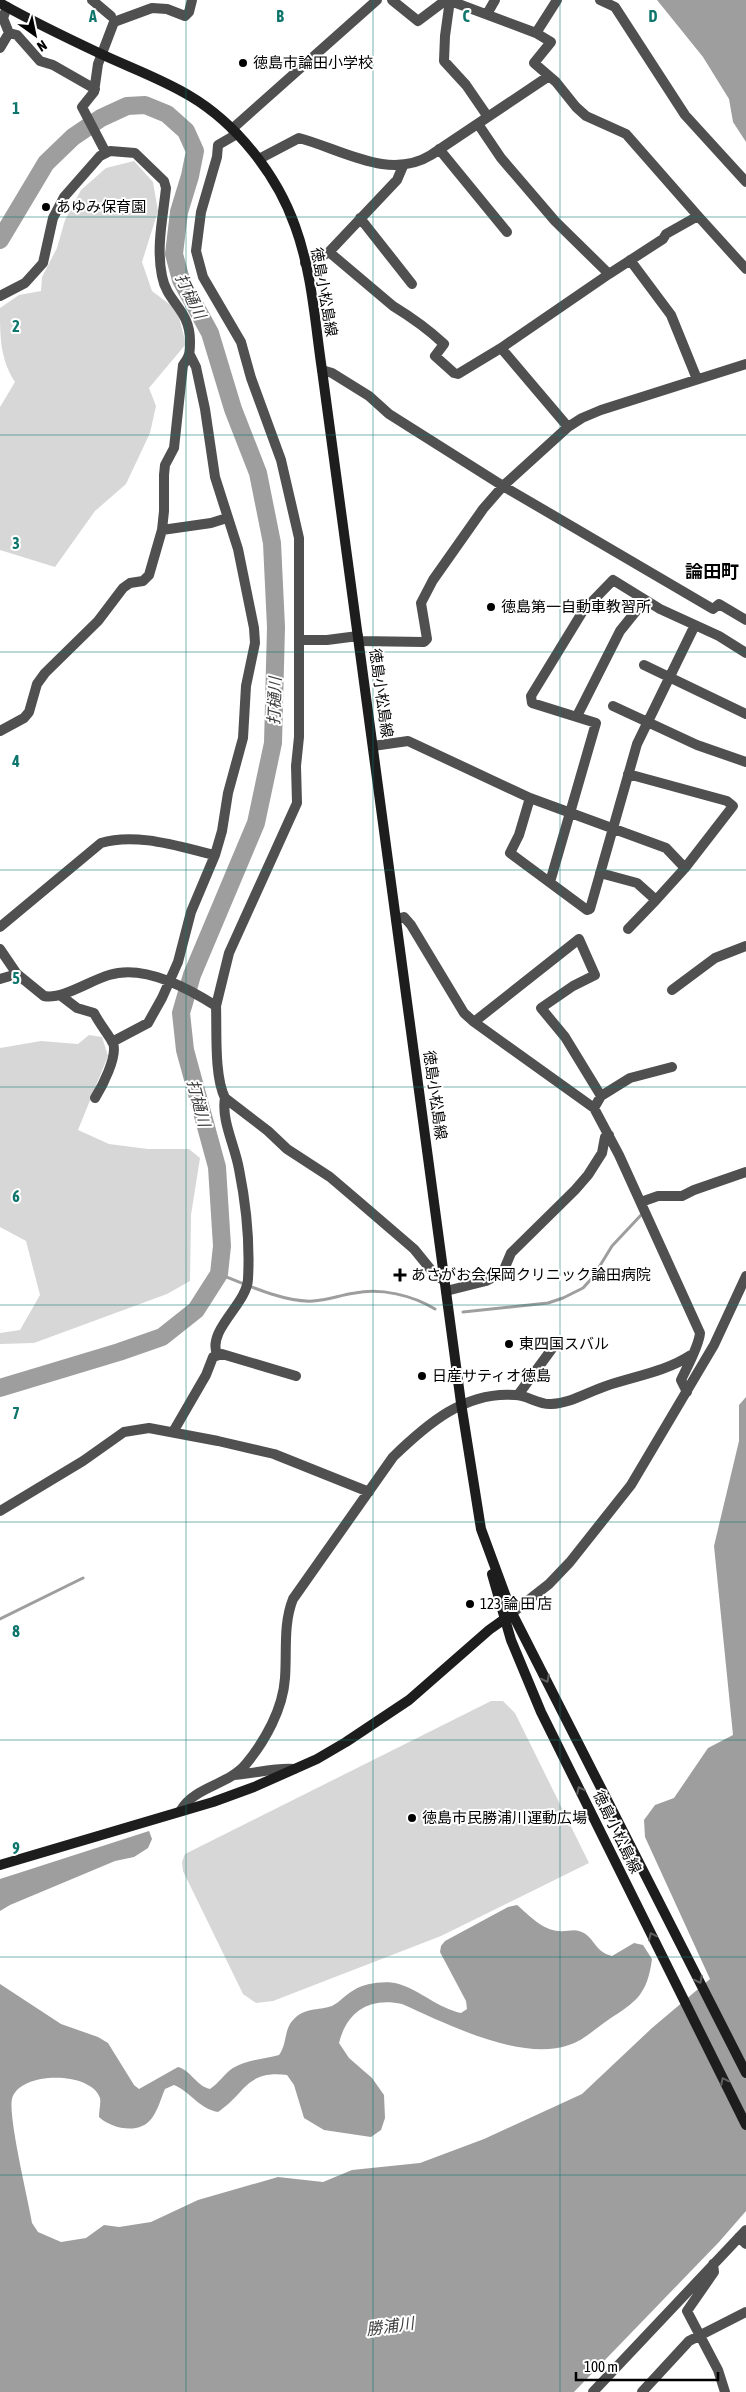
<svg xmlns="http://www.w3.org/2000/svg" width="746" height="2392" font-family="'Asap Condensed','Noto Sans JP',sans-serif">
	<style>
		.green { fill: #d7d7d7 }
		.water { fill: #9e9e9e }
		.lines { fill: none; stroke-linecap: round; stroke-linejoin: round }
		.stream { stroke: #9e9e9e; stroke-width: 3 }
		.river { stroke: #9e9e9e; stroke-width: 18 }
		.street { stroke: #505050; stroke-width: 10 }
		.secondary { stroke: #1d1d1d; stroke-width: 10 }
		.oneway { stroke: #616161 }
		.grid { fill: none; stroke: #0f766e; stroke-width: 1; stroke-opacity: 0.55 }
		.poi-dot { fill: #000; stroke: #fff; stroke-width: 2 }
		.labels { text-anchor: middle; stroke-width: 4; stroke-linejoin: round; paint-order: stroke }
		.poi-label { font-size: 15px; fill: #000; stroke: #fff; text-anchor: start }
		.street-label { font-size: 15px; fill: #000; stroke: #fff }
		.water-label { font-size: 16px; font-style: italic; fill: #3f3f3f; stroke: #fff }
		.quarter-label { font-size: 18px; font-weight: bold; fill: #000; stroke: #fff }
		.grid-label { font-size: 16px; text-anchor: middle; font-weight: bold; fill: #0f766e; stroke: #fff; stroke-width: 4; stroke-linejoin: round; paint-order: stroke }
	</style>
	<rect width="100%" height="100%" fill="#fff"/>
	<path class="green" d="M134,161L153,182L158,211L142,262L152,291L177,310L186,344L149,388L156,406L150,433L126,484L95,511L55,567L0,550V407L15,382C0,359 0,336 0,308L19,295L41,291L42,277L57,248L65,220L81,190L106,168Z
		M89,1035L102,1037L108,1056L78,1130L109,1144L148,1149H189L200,1158L191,1215L190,1281L167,1294L34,1343L0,1344V1333L20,1330L40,1295L26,1241L0,1227V1048L41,1041L78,1044Z
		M491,1701H503L515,1713L589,1863L441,1936L273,2001L256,2003L243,1994L183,1871L182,1862L185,1854Z"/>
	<path class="water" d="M657,0H746V142L733,122L729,99L703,57Z
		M746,1397V2211L719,2242L574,2392H0V1984L61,2024L98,2037L108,2043L134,2085L139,2089L178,2067C192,2071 196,2086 210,2089C219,2083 225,2073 233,2068C246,2060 264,2059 279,2055C287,2045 284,2029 293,2020C305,2007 317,2011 332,2006C340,2002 346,1994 354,1990C364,1983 387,1980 399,1984C421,1991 438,2008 461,2013L467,2009L466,2001L440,1952L441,1946L445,1941L508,1907L517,1905C530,1916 542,1930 559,1931C565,1932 573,1929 579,1931C594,1935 594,1952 612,1956L634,1943L643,1945L652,1959C647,1995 637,2001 608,2020C596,2028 583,2041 569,2045C521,2062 447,2024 402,2004C370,1997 347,2011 339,2043L349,2058L372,2078L384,2095L385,2118L381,2130L371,2137L324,2130L304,2118L294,2085L287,2075C246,2070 246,2093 218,2112C198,2108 192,2093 174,2085L165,2089C161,2098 158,2110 152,2118C140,2135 112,2129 99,2117C99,2111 101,2103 100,2098C91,2071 19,2071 12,2099C8,2117 28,2199 32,2223L38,2232L61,2242L86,2238L104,2225L119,2227L151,2222L198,2200L278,2177L323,2182L352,2170L420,2163L484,2139L582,2094L652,2028L710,1979L645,1837L644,1820L655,1805L674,1798L708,1748L733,1735L714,1546L739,1441V1405Z
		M149,1831L152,1839L148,1848L134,1857L115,1861L10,1905L0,1911V1879Z"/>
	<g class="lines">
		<path class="stream" d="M219,1274C244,1284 286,1303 313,1301C327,1300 341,1295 355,1293C381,1288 412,1295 435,1309
			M463,1312L548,1303L563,1298L583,1288L593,1277L612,1246L642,1214
			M0,1619L83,1578"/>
		<path class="river" d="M0,240L46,163L73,137L101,118L127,106L145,105L167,114L186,131L195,151L190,176L179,212L174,254L181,280L210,333L233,409L258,473L272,543L276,627L273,743L256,823L192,975L181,1013L185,1050L217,1167L222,1246L219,1274L196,1310L162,1337L119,1352L0,1388"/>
		<path class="street" d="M92,0L111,16
			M392,0L418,21L446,0
			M448,0L536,33L551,42L534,63L556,82L576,107L586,116L626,134L698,216
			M450,0L445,36L444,61L466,85L488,117
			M600,0L615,7L685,115L746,182
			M487,14L495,0
			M9,33L17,35L40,61L53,65L95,89
			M536,33L557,0
			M0,48L9,33L3,18L7,7
			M478,124L501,158L555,221L609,274L663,239L666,234L698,216L746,269
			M232,129L377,0
			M439,149L507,232
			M106,153L82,107L94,92L98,64L114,22L152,8L167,9L185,16L189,12L192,0
			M259,159L299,138C341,149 389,181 431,155L549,76
			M360,218L412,284
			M329,252L393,306C411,317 428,329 444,344L435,356L454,373L458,374L501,348L568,427L503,486L483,509L433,580L421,603L427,639L424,642L359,641
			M630,260L671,315L697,379
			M305,263L317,259L329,252L397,180L403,166
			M0,296L25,283L43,263L53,218L64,197L100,156L110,151L135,153L164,181L166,188C163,217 156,247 162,276C167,303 190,309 190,341C190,352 190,356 183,365L174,448L165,465L164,475V511L162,530
			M501,348L609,274
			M190,355L196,367L205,409L215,477L238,549L254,628L255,643L246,686L243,738L228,793L222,831L215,855
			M322,370L332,373L369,396L389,414L503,486L713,609L719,604L746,620
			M568,427L582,418L601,410L746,364
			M299,640H327L358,636
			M644,665L746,714
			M613,706L697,745L746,762
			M577,716L620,631L645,600
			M0,731L24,718L29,712L37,684L45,673L98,621L123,588L130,583L143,581L149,575L162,530L211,523L227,518
			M373,746L408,741L530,798L519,835L510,853L587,910L590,909L637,744L695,625
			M628,774L727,801L733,806L685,868L656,900
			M530,798L666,848L685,868
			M600,873L637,883L656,900L628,929
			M550,882L596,723L532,703L531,696L583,611L613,580L660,609L719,636L746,653
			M396,919L404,917L411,925L464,1013L474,1022L594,1108
			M0,927L101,843C136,832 180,847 215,855L191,912L178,962L162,998L148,1023L112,1042
			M0,949L17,974L44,996C62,1000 91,980 109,975C143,964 188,988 216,1006C217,1031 214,1076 225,1098L268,1131L287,1149L330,1177L357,1200L414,1249L436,1276L445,1281
			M0,979L17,974
			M672,990L715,958L746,946
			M60,995L77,1008L94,1013C99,1023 108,1034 113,1043C118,1056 102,1087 95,1098
			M216,1006L229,953L297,803L296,766L299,737V538L281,460L251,378L241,342L203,277L196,251L201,212L217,157L218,145L237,134
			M474,1022L579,939L595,975L573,986L541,1008L565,1037L601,1096L630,1078L672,1067
			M601,1096L594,1108L619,1155L700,1333C699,1346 687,1367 681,1380L687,1392
			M641,1202L658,1196H682L694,1190L746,1172
			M446,1291L486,1281L503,1272L511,1253L575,1190L588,1175L602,1153L605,1137L609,1135
			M217,1354C207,1330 247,1304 248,1279C250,1243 246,1204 239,1169C235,1146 221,1120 225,1098
			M518,1395L554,1346
			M173,1432L206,1375L213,1357L222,1354L296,1376
			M0,1511L83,1461L124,1432L149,1428L218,1441L274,1454L369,1492
			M512,1613L549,1584L570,1562L631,1485L714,1345L746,1276
			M234,1775C252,1774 278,1767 294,1769
			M181,1810C194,1787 229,1785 246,1764C265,1741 283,1709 285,1678C287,1651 283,1624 293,1599L393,1457C427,1424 465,1391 515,1395C527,1395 539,1405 551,1404C571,1403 588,1392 606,1386C635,1376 665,1372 691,1355
			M739,2237L746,2244
			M713,2264L714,2272L687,2311L718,2370L725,2392
			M593,2392L746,2230
			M642,2392L689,2341L746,2312"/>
		<path class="secondary" d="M0,3C33,22 67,38 101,54C131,68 162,79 190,96C237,124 277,175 295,226C312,272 315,323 322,370L461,1403L481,1529L512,1613L746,2073
			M492,1574L511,1640L541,1712L746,2125
			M0,1865L213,1802L254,1787L317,1759L346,1742L409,1700L489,1630L510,1615"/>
	</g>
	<defs><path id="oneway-chevron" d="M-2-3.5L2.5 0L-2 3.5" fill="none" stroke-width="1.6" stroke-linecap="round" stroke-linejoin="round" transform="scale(1.25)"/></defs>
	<g class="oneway">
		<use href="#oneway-chevron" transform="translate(546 1679) rotate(63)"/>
		<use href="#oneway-chevron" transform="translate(580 1790) rotate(-116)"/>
		<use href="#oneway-chevron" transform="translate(652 1936) rotate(-116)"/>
		<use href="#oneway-chevron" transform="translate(699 1980) rotate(63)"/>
		<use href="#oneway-chevron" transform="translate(724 2081) rotate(-116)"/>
	</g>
	<path class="grid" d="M186,0V2392M373,0V2392M560,0V2392M0,217H746M0,435H746M0,652H746M0,870H746M0,1087H746M0,1305H746M0,1522H746M0,1740H746M0,1957H746M0,2175H746"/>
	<g class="poi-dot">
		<circle cx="243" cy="63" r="5"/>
		<circle cx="46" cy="207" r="5"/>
		<circle cx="491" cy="607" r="5"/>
		<path d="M397.5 1267.5h5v5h5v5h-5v5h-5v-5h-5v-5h5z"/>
		<circle cx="509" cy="1344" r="5"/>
		<circle cx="422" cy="1376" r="5"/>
		<circle cx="470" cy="1604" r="5"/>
		<circle cx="412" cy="1818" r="5"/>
	</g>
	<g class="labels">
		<g class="poi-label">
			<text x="253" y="68">徳島市論田小学校</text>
			<text x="56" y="212">あゆみ保育園</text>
			<text x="501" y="612">徳島第一自動車教習所</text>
			<text x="411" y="1280">あさがお会保岡クリニック論田病院</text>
			<text x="519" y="1349">東四国スバル</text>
			<text x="432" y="1381">日産サティオ徳島</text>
			<text x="480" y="1609">123 論 田 店</text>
			<text x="422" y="1823">徳島市民勝浦川運動広場</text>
		</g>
		<g class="street-label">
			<text transform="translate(324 292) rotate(80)" y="5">徳島小松島線</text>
			<text transform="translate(381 693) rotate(82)" y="5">徳島小松島線</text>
			<text transform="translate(435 1095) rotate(82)" y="5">徳島小松島線</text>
			<text transform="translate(617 1832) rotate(64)" y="5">徳島小松島線</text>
		</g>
		<g class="water-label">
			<text transform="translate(191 296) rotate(64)" y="6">打樋川</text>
			<text transform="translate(274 701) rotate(-88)" y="6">打樋川</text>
			<text transform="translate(199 1103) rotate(75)" y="6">打樋川</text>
			<text transform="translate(390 2326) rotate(-8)" y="6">勝浦川</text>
		</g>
		<g class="quarter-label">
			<text x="712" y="578">論田町</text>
		</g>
	</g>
	<g class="grid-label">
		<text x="93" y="22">A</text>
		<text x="280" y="22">B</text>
		<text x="466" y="22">C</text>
		<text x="653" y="22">D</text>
		<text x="16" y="114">1</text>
		<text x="16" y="332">2</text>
		<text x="16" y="549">3</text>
		<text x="16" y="767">4</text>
		<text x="16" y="984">5</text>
		<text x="16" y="1202">6</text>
		<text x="16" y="1419">7</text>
		<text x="16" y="1637">8</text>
		<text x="16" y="1854">9</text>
	</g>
	<g transform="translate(35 35) rotate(147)" stroke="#ffffff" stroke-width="4" paint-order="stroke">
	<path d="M0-4L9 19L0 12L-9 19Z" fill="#000000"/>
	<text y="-8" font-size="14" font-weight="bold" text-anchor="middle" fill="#000000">N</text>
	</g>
	<path d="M576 2372v8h142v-8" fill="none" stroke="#000000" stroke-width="2.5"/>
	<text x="584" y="2372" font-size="15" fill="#000000" stroke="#ffffff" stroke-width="4" paint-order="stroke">100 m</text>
</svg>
